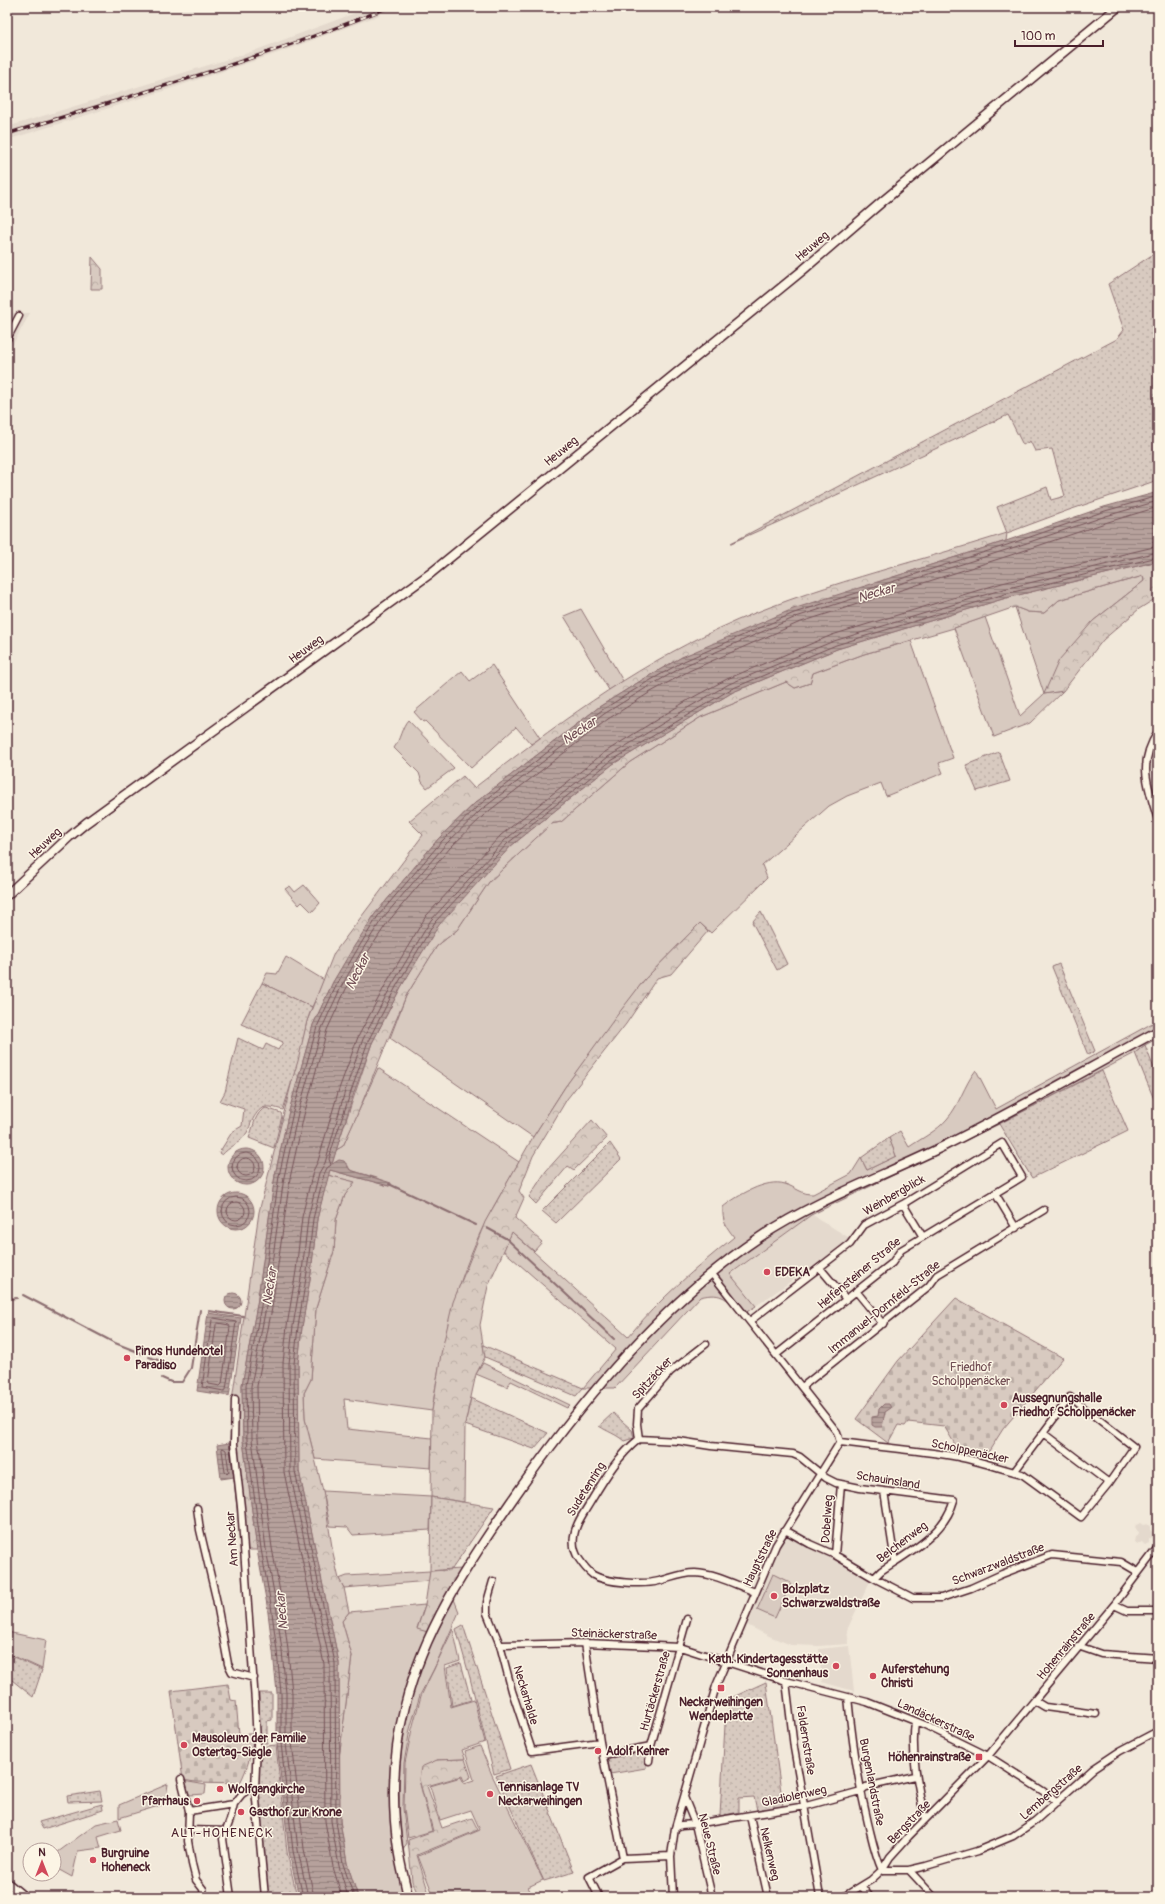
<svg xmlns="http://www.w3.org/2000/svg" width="1165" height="1904" font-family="Pangolin,sans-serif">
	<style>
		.built { fill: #e4d9cd }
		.grass { fill: #d8cac0; stroke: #917476 }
		.forest { fill: url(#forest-crowns); stroke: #917476 }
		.cemetery { fill: url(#cemetery-stones); stroke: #917476 }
		.park { fill: url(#park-dots); stroke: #917476 }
		.water { fill: url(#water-rules); stroke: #8b6d6f }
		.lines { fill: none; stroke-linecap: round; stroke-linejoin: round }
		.shore { stroke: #755358; stroke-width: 1 }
		.stream { stroke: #8b6d6f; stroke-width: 2 }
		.street-casing { stroke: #4a1f2b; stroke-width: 9 }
		.secondary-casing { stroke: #4a1f2b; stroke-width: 11 }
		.street { stroke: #fcf5e5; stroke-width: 6 }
		.secondary { stroke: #fcf5e5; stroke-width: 8 }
		.rail-casing { stroke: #4a1f2b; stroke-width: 3.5 }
		.rail { stroke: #fcf5e5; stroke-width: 2; stroke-dasharray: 6; stroke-linecap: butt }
		.poi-dot { fill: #d1495b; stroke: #fcf5e5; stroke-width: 1.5 }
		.labels { text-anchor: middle; stroke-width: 3; stroke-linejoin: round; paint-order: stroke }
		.street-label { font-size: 12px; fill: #4a1f2b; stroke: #fcf5e5 }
		.poi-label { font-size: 12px; font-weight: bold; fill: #4a1f2b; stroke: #fcf5e5; text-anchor: start }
		.park-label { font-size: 12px; fill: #6e4a50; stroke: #fcf5e5 }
		.water-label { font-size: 13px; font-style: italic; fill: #704c53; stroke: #fcf5e5 }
		.neighbourhood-label { font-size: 13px; letter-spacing: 1px; fill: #4a1f2b; stroke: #fcf5e5 }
	</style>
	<defs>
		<pattern id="forest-crowns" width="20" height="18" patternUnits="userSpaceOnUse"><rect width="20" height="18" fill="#d8cac0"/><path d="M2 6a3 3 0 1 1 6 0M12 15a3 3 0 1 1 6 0" fill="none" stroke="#bbada5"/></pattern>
		<pattern id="cemetery-stones" width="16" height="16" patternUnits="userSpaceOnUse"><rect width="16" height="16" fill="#d8cac0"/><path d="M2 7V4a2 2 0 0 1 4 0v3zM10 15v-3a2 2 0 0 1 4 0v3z" fill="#bbada5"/></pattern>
		<pattern id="park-dots" width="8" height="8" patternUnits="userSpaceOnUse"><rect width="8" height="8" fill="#d8cac0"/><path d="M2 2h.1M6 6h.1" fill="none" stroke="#bbada5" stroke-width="1.8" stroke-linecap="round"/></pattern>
		<pattern id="water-rules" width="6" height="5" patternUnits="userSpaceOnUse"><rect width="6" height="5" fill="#b6a19c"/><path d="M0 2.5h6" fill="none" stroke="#96837f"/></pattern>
	</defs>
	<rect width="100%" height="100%" fill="#f1e8da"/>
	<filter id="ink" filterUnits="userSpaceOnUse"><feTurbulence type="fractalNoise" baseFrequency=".025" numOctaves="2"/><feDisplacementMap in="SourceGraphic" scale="8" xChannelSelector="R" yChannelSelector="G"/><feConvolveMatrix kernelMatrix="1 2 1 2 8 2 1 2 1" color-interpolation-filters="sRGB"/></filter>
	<g filter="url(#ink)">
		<path class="built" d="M371,7H376L380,15L275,54L157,93L7,140V127L251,52Z
			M7,313H30L7,355Z
			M1158,744V792L1151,768Z
			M811,1214L851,1239L756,1306L730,1275Z
			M1140,1523L1143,1525L1147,1524L1150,1526V1530L1154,1533L1153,1537L1149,1539V1543L1145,1545L1142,1542L1138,1544L1134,1542L1135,1537L1138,1536L1139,1532L1135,1529L1136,1525Z
			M789,1536L828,1555L871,1579L847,1630L849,1644L818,1646L791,1645L769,1636L747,1625L783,1541Z
			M849,1646L854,1691L822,1682L819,1649Z"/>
		<path class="grass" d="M1143,576L1144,581L1093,621L1044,694L1063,691L1030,723L994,737L954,628L985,617L1020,716L1044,694L1015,607L1028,612L1044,613L1059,600Z
			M581,609L623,681L609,690L564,616Z
			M911,641L953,758L939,763L943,773L886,796L881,783L847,796L829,806L762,865L767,878L711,933L700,923L645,979L565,1087L533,1137L390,1038L406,996L437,946L457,930L489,882L551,824L561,822L630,762L701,717L786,682L795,688L810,683L813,673L864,654Z
			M492,665L540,738L531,744L516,727L471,768L425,721L423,722L414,712L462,671L470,681Z
			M408,720L454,768L427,788L422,782L419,773L394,748C400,740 402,726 408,720Z
			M304,885L320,903L312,912L302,902L299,905L285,889L290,886L295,892Z
			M286,957L324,980L312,1007L262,983L267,973L277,974Z
			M1158,1020V1038L1145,1045L1135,1053L999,1124L811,1215L730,1274L756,1306L742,1315C728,1300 723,1291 700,1297L615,1388H583L616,1349L503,1250L512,1232L628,1337C659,1299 696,1268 734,1237C726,1226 722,1222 723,1207C737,1196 766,1178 785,1184C795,1187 803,1195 813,1194L851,1174L861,1158L867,1170L896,1156L889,1138L900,1131L909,1147C922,1138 937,1131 947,1119C959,1106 964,1085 976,1070L996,1109Z
			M378,1068L519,1162C508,1182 496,1201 486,1221C456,1280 441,1346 432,1411L344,1399L347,1429L432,1438L431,1468L315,1459L305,1419L304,1393L311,1379L316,1308L334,1251L336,1220L345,1195L354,1182L328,1175L330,1170L389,1186L377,1178L350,1170L347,1164H332L336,1150L343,1146Z
			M483,1363L570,1405L567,1408L511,1381L507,1387L476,1374Z
			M323,1491L431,1497L430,1530L353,1535L347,1527L330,1526Z
			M430,1571L429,1581L344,1588L339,1579L347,1576Z
			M773,1574L791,1583L775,1618L757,1610Z
			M454,1599L459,1612L434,1669L420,1695L410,1729L404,1763L403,1808L407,1843L403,1850C394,1788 400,1727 421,1669C429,1645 443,1622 454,1599Z
			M425,1605L417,1628L428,1632L404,1695L396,1728L391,1779L397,1866L405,1897H358L347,1863L340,1821L339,1758L352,1656L342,1621L349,1612Z
			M453,1629L460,1661L445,1666L451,1707L474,1700L485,1742L462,1750L465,1759L437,1760L419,1780L432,1831L408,1838L404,1809L405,1763L412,1729L421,1696Z
			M7,1632L46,1640L42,1669L7,1653Z
			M480,1746L492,1775L543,1880L528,1887L533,1897H434L418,1856L480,1830L471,1810L440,1820L430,1786L461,1777L464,1783L474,1780L465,1751Z
			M183,1781L206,1785L205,1794L190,1795Z
			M168,1784L165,1804L119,1818V1805Z
			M118,1819L121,1830L98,1837L101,1848L78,1851L72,1877L54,1867V1855L96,1824Z"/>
		<path class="forest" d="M92,257L102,269V289H91Z
			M1007,533L1006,541L878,582L682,657L642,680L599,707L475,803L439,838L375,914L333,982L313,1025L289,1111L275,1175L257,1305L242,1385L243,1440L257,1550H246L244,1527L239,1528L230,1441L232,1400L259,1212L307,1021L334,953L423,835L409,821L463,776L474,788C552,728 630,669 720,628C811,586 911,564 1007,533Z
			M1158,561V597L1139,609L1103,640L1063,691L1044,694L1059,660L1093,621L1144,581L1143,576L1059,600L1044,613L1028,612L1015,607L954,628L864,654L813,673L810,683L795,688L786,682L701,717L630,762L561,822L551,824L489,882L457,930L437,946L406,996L357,1115L343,1146L336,1150L372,1043L401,987L438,925L511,846L613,764L733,692L837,649L1006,598Z
			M700,923L708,931L671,974L657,978L626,1024L567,1099L533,1156L519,1191L524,1198L515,1218L542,1242L534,1251L512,1232L488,1286L480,1325L485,1357L476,1374L465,1425L464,1502L431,1497L432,1411L441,1354L453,1302L485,1222L533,1137L565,1087L615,1018L645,979Z
			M592,1120L607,1138L574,1170L568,1166L536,1204L529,1197L546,1171Z
			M328,1175L355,1182L345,1195L336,1220L334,1251L316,1308L311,1379L304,1393L305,1419L323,1491L333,1553L339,1579L344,1588L349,1612L342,1621L352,1656L339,1758V1663L299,1471L298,1364L302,1327L311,1273L317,1219Z
			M462,1569L428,1632L417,1629L425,1605L430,1571Z
			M465,1759L471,1777L464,1781L462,1776L427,1786L442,1828L472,1818L478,1830L417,1855L430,1897H419L412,1881L408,1840L433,1831L419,1779L421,1767L437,1760Z"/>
		<path class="cemetery" d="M956,1298L1063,1358L1003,1429L984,1459L959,1451L944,1426L908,1422L905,1426L898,1425L888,1443L856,1419L898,1361Z
			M228,1684L231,1700L236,1701L239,1734H254C252,1752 248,1767 240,1783L195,1782L183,1780L171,1691Z"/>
		<path class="park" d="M1158,251V480L1069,510L1007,533L997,507L1047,487L1051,500L1065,496L1052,449L1035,451L1030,441L1023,445L1008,415L787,518L731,543L1117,339L1124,330L1108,284Z
			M999,752L1010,781L977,791L966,765Z
			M761,912L787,964L777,970L752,922Z
			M1059,964L1095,1051L1088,1055L1052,967Z
			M262,983L312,1007L307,1021L298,1061L283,1110C266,1105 260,1104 251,1123C249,1128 248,1132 244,1137C238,1144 229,1147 222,1155L219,1153L232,1132L242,1126L244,1109L220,1101L225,1092L238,1038L263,1050L266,1044L278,1050L283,1042L241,1024Z
			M1145,1045L1158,1079V1109L1135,1053Z
			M1102,1071L1128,1131L1032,1178L999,1124Z
			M266,1108L281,1113L282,1116L274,1148L249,1138C253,1129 255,1111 266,1108Z
			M889,1138L896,1156L867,1170L861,1158Z
			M610,1143L621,1159L556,1223L542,1211Z
			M483,1345L583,1388L576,1396L485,1357Z
			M471,1398L548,1433L534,1449L465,1425Z
			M613,1413L632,1430L634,1438L624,1441C616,1434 608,1432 599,1426Z
			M431,1497L494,1507L452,1569L430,1571Z
			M463,1625L510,1769L494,1774L470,1678L456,1629Z
			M7,1654L42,1670L33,1697L7,1676Z
			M461,1663L471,1700L452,1706L447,1668Z
			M766,1682L783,1806L757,1810L754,1797L739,1798V1812L720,1816L725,1725L731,1698Z
			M259,1693H272V1720L267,1721V1743H259Z
			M276,1745L287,1852L297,1897H268L258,1787V1747Z
			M646,1750V1768L610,1774L608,1761L610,1757Z
			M531,1764L574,1872L544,1881L496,1776Z
			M100,1791L102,1801L68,1802L67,1796Z
			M102,1804L103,1810L43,1829L39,1822Z"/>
		<path class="water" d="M1158,492V561L1006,598L837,649L733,692L613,764L511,846L439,925L401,987L372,1043L354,1093L332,1164L339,1160L344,1161L350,1170L391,1183V1185L389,1186L330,1170L317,1219L311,1273L302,1327L298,1364L299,1471L339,1663L340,1821L347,1863L358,1897H299L289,1852L277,1743V1693L273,1652L267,1605L257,1550L243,1440L242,1385L257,1305L275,1175L289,1111L313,1025L333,982L353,948L375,914L439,838L475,803L599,707L642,680L682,657L793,609L1006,541L1104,507Z
			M228 1167a18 18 0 1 1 36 0a18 18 0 1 1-36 0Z
			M218 1211a18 18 0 1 1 36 0a18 18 0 1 1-36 0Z
			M225 1301a8 8 0 1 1 16 0a8 8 0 1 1-16 0Z
			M208,1313L241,1318L229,1396L197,1391Z
			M884,1404H889L891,1408L885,1412L882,1427H875L872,1425V1417L878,1416L879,1409Z
			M229,1443L234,1477L221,1479L217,1445Z"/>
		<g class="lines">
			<path class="shore" d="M232 1167a14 14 0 1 1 28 0a14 14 0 1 1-28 0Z
				M237 1167a9 9 0 1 1 18 0a9 9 0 1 1-18 0Z
				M222 1211a14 14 0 1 1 28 0a14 14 0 1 1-28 0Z
				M227 1211a9 9 0 1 1 18 0a9 9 0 1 1-18 0Z
				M214,1318L236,1322L226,1390L224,1391L202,1387L212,1320Z
				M218,1323L229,1325L230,1327L222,1384L220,1386L209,1384L208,1382L216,1325Z
				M223,1448L226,1450L229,1472L227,1474L225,1472L222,1450Z
				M303,1897L293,1851L281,1743V1693L277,1651L271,1605L261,1549L247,1440L246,1385L261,1306L279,1176L293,1112L317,1027L337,984L357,950L378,916L442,841L478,806L602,710L644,684L684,661L794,613L1007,545L1105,511L1158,496
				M308,1897L298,1850L286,1743V1693L282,1651L276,1604L266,1549L252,1439L251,1386L266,1307L284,1177L298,1113L322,1028L341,987L361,952L382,919L446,844L481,810L604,714L646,688L686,665L796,617L1009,549L1106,516L1158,501
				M314,1897L304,1849L292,1742V1693L288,1650L282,1603L272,1548L258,1439L257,1386L272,1308L290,1178L304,1115L327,1030L346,989L366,955L387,923L450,848L485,814L608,719L649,693L689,671L798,623L1011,555L1108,522L1158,507
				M342,1897L333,1867L325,1821L324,1664L284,1472L283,1363L287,1326L296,1271L302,1217L313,1171L318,1161L339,1089L358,1037L388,980L426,916L501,835L605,752L688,700L727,679L832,635L1002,583L1158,546
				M348,1897L339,1866L331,1821L330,1664L290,1472L289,1364L293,1326L302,1272L308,1218L319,1173L325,1163L345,1091L363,1039L393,983L431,920L505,840L608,757L691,706L729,684L834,641L1004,589L1158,552
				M354,1897L343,1864L336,1821L335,1663L295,1471L294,1364L298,1327L307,1272L313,1219L324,1174L327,1168L331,1165L329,1159L332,1148L368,1041L397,985L435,922L508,843L611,761L731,689L836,645L1005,594L1158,557"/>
			<path class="stream" d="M389,1184L476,1225
				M487,1228L507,1239L614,1339
				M23,1295L115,1343L143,1354
				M7,1299L17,1298
				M209,1311L243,1316
				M149,1357L161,1361
				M162,1378L171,1382H182L191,1368L200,1310"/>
			<g class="street-casing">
				<path id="street" d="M7,339L19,316
					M1158,732C1137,764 1148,786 1158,820
					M995,1193L1016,1228
					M903,1204L923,1237
					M820,1268L846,1299
					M856,1291L883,1324
					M750,1321L850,1244L864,1225L903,1204L1002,1143L1022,1177L901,1250L892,1263L777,1354
					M802,1387L929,1286L937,1275L1044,1210
					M235,1399L234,1444L241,1507L255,1702L257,1744L255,1789L265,1897
					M1043,1433L1109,1483
					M639,1439L637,1424L638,1409L670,1372L706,1344
					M840,1442C878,1447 916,1450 953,1456C976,1460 999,1468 1022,1474L1081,1517L1109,1483L1134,1447L1070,1397L1014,1472
					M884,1491L895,1562
					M197,1508L200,1530L216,1598L228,1664L232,1672L254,1678
					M785,1530L810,1544L835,1555L874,1578L913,1598H941L971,1588L1002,1574L1052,1555L1121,1562L1138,1572
					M835,1555L841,1484
					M493,1581L487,1602V1613L500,1645L512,1691L532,1751L600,1742
					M755,1592C736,1585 716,1574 695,1573C682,1573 671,1578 659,1581C644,1585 607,1583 593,1575C588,1571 583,1565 579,1559C569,1544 574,1528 583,1514C600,1487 614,1459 639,1439L679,1441L711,1446L793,1454L800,1457L826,1478L836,1483L860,1488L954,1500C945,1534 908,1553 881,1571L874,1578
					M1114,1605L1127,1611H1158
					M585,1643L600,1742L623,1858
					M500,1645L585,1643L680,1647L786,1681L867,1702L925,1725L988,1756L1049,1795L1057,1802
					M1078,1646L1101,1654L1158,1658
					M786,1681L794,1748L820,1897
					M848,1697C852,1740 858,1781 868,1823C872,1839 875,1855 882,1870
					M1035,1701L1045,1707L1096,1714
					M915,1721C911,1756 918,1787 925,1820
					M603,1755L651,1746
					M649,1761L651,1746L687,1619
					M181,1779L189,1811L188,1841L192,1864L196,1880L203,1889L204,1897
					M684,1797L695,1824L712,1897
					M189,1811L234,1804
					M750,1816L768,1897
					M675,1828L681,1825L695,1824L806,1806L861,1791L866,1787L915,1776
					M188,1830L226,1831
					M882,1870H909L926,1866L977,1851L1013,1836L1035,1821L1093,1769L1120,1751L1158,1731
					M909,1870L934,1897
					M862,1887L870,1897
					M231,1897L223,1839L230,1820L234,1804L242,1794L255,1785
					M599,1897L589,1877L623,1858L671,1856
					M673,1897L671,1856L675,1828L716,1686L776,1545L840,1442L837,1432L712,1274
					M843,1897L871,1880L882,1870L890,1857L909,1836L988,1756L1114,1605L1158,1547"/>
			</g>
			<g class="secondary-casing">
				<path id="secondary" d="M7,895L69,837L86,823L431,573L803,270L883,201L1118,7
					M7,1883L24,1897
					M408,1897C405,1881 400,1865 398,1848C391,1801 393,1753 405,1706C423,1632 467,1565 510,1503C577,1406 661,1303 760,1237C818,1199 883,1176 944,1146C1017,1110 1087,1069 1158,1031"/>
			</g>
			<use href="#street" class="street"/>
			<use href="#secondary" class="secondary"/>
			<g class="rail-casing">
				<path id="rail" d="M7,134C135,95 265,58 389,7"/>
			</g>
			<use href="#rail" class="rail"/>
		</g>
	</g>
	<g class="poi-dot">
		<circle cx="767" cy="1272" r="4"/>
		<circle cx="127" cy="1358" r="4"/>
		<circle cx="1004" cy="1405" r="4"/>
		<circle cx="774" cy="1596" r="4"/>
		<circle cx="836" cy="1666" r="4"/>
		<circle cx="873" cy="1676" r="4"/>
		<rect x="717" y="1684" width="8" height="8" rx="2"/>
		<circle cx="184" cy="1745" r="4"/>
		<circle cx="598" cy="1751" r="4"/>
		<rect x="975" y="1753" width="8" height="8" rx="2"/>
		<circle cx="220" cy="1789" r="4"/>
		<circle cx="490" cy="1794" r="4"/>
		<circle cx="197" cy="1801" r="4"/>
		<circle cx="241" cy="1812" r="4"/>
		<circle cx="93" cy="1860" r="4"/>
	</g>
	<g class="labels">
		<g class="street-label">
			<text transform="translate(812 246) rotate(-40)" y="4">Heuweg</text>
			<text transform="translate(561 451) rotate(-39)" y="4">Heuweg</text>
			<text transform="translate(306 649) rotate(-36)" y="4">Heuweg</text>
			<text transform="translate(45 843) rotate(-43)" y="4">Heuweg</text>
			<text transform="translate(894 1195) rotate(-30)" y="4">Weinbergblick</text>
			<text transform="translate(859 1273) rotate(-40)" y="4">Helfensteiner Straße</text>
			<text transform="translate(884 1307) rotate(-39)" y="4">Immanuel-Dornfeld-Straße</text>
			<text transform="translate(652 1378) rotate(-47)" y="4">Spitzäcker</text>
			<text transform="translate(970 1451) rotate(12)" y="4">Scholppenäcker</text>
			<text transform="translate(888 1480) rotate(9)" y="4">Schauinsland</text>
			<text transform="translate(586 1489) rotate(-58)" y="4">Sudetenring</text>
			<text transform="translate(827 1519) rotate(-86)" y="4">Dobelweg</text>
			<text transform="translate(232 1539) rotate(-94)" y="4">Am Neckar</text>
			<text transform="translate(902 1542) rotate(-37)" y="4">Belchenweg</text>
			<text transform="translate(760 1558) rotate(-64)" y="4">Hauptstraße</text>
			<text transform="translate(998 1564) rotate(-21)" y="4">Schwarzwaldstraße</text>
			<text transform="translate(614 1634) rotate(2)" y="4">Steinäckerstraße</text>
			<text transform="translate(1066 1646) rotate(-50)" y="4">Hohenrainstraße</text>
			<text transform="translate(655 1691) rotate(-74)" y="4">Hurtäckerstraße</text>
			<text transform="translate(526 1695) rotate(73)" y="4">Neckarhalde</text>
			<text transform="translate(936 1720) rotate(25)" y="4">Landäckerstraße</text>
			<text transform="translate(806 1740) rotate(81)" y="4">Faldernstraße</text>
			<text transform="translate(872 1782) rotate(79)" y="4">Burgenlandstraße</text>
			<text transform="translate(1051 1792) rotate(-41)" y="4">Lembergstraße</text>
			<text transform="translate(794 1796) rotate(-12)" y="4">Gladiolenweg</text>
			<text transform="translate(909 1822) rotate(-46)" y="4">Bergstraße</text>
			<text transform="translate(710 1844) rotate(76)" y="4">Neue Straße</text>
			<text transform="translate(770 1854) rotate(77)" y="4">Nelkenweg</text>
		</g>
		<g class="poi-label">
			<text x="775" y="1276">EDEKA</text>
			<text x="135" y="1355">Pinos Hundehotel<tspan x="135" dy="14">Paradiso</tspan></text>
			<text x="1012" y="1402">Aussegnungshalle<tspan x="1012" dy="14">Friedhof Scholppenäcker</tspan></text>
			<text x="782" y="1593">Bolzplatz<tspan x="782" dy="14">Schwarzwaldstraße</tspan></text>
			<text x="828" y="1663" text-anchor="end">Kath. Kindertagesstätte<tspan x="828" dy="14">Sonnenhaus</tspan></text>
			<text x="881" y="1673">Auferstehung<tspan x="881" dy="14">Christi</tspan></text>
			<text x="721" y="1706" text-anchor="middle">Neckarweihingen<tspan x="721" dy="14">Wendeplatte</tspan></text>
			<text x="192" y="1742">Mausoleum der Familie<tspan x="192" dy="14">Ostertag-Siegle</tspan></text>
			<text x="606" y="1755">Adolf Kehrer</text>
			<text x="971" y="1761" text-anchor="end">Höhenrainstraße</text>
			<text x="498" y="1791">Tennisanlage TV<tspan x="498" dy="14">Neckarweihingen</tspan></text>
			<text x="228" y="1793">Wolfgangkirche</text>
			<text x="189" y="1805" text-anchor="end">Pfarrhaus</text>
			<text x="249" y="1816">Gasthof zur Krone</text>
			<text x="101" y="1857">Burgruine<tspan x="101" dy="14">Hoheneck</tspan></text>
		</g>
		<g class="park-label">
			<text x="971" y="1371">Friedhof<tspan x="971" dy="14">Scholppenäcker</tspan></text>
		</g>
		<g class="water-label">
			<text transform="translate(876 592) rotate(-16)" y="5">Neckar</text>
			<text transform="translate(579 730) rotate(-34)" y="5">Neckar</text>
			<text transform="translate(357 971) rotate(-63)" y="5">Neckar</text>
			<text transform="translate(269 1286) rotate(-81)" y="5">Neckar</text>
			<text transform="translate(281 1611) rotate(-95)" y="5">Neckar</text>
		</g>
		<g class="neighbourhood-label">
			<text x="222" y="1837">ALT-HOHENECK</text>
		</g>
	</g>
	<rect width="1165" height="1904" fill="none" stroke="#fcf5e5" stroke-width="24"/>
	<rect x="12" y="12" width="1141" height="1880" fill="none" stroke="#4a1f2b" stroke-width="1.5" filter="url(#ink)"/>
	<g transform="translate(42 1862)"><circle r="19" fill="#fcf5e5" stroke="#b59f9b"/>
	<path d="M0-3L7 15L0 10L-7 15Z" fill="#d1495b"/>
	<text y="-6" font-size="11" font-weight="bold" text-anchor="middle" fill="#4a1f2b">N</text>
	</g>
	<path d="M1015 40v6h88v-6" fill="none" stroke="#4a1f2b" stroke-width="2"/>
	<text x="1021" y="40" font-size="12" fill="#4a1f2b" stroke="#fcf5e5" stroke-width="3" paint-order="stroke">100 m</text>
</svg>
